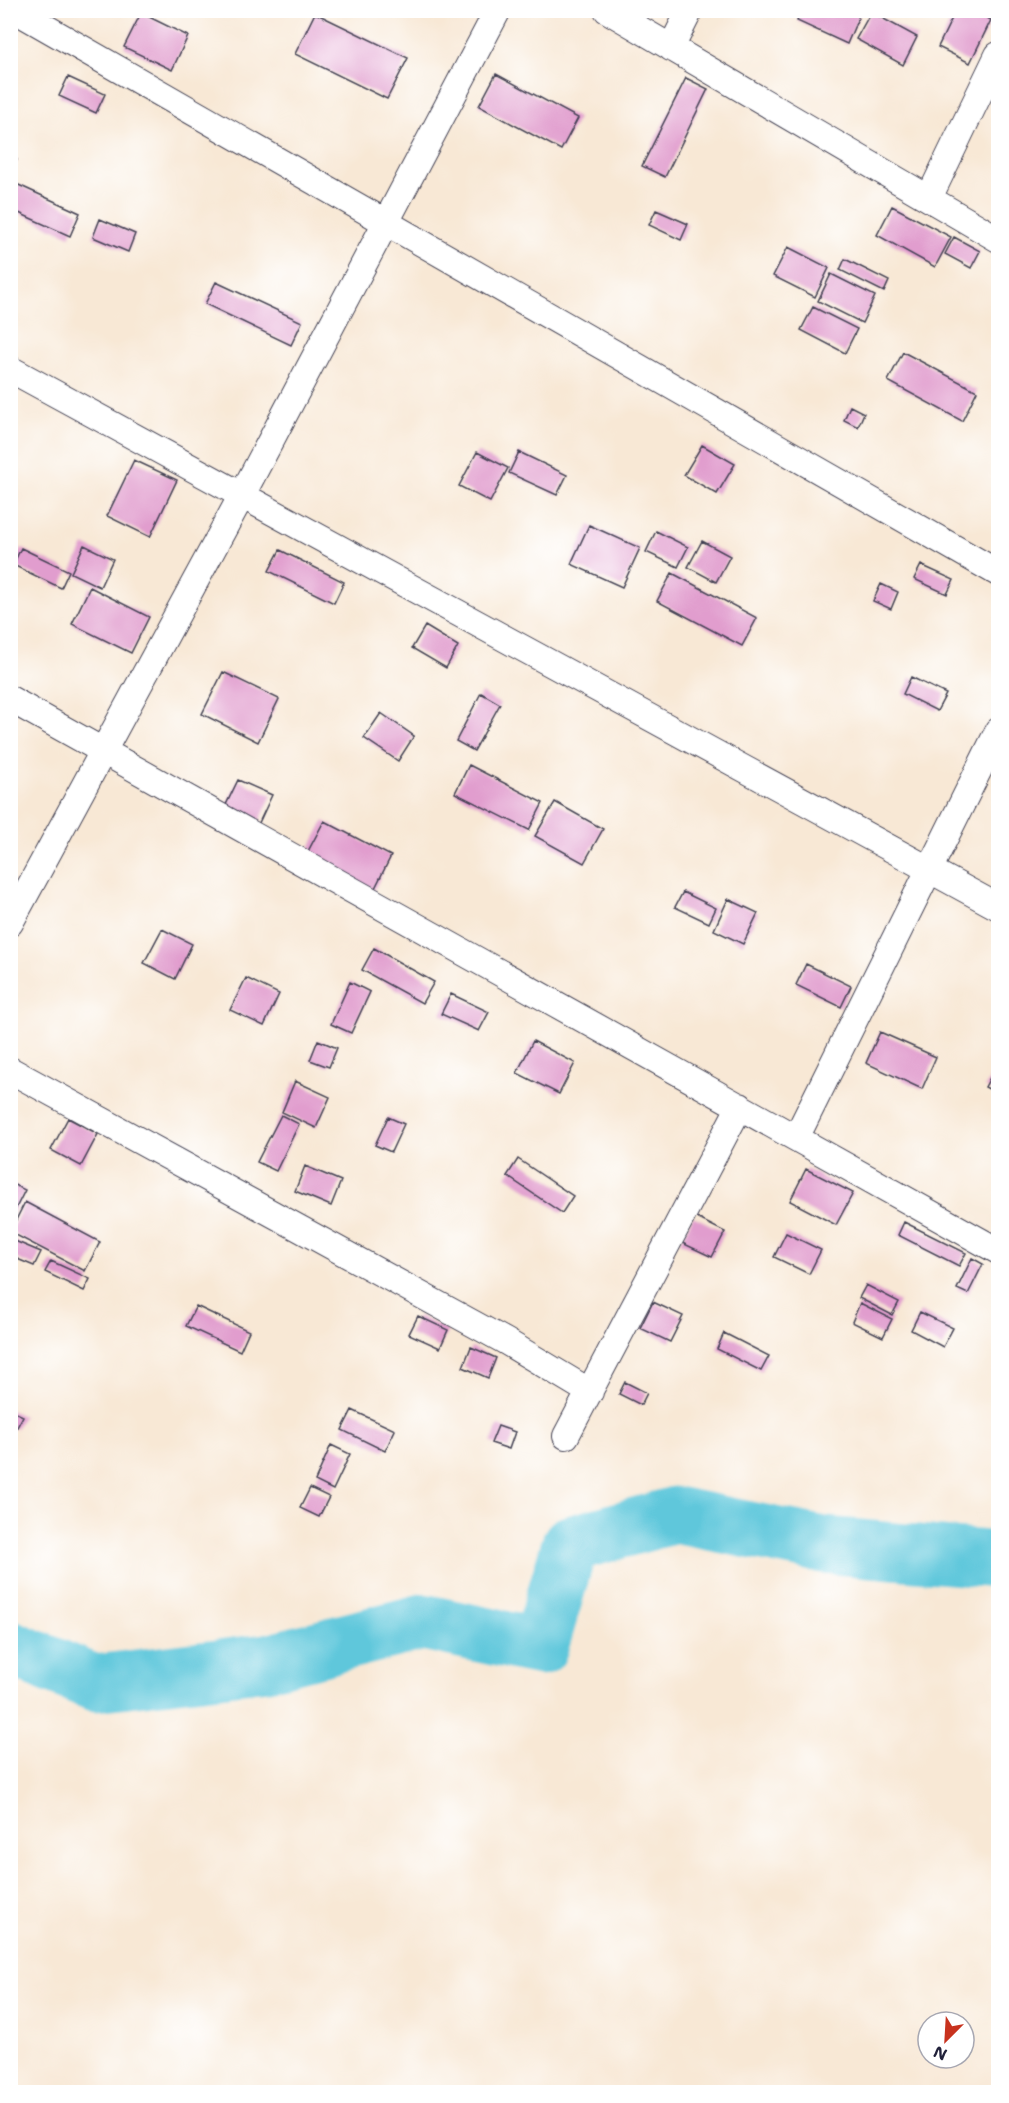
<svg xmlns="http://www.w3.org/2000/svg" width="1009" height="2103" font-family="'Shantell Sans',sans-serif">
	<style>
		.lines { fill: none; stroke-linecap: round; stroke-linejoin: round }
		.river { stroke: #5fc7db; stroke-width: 57 }
		.building { fill: #e19dce }
		.minor-casing { stroke: #424052; stroke-width: 28 }
		.minor { stroke: #fff; stroke-width: 26 }
	</style>
	<rect width="100%" height="100%" fill="#fff"/>
	<filter id="ink" filterUnits="userSpaceOnUse"><feTurbulence type="fractalNoise" baseFrequency=".0167" numOctaves="2"/><feDisplacementMap in="SourceGraphic" scale="12" xChannelSelector="R" yChannelSelector="G"/><feConvolveMatrix kernelMatrix="1 2 1 2 8 2 1 2 1" color-interpolation-filters="sRGB"/></filter>
	<filter id="wash" filterUnits="userSpaceOnUse"><feTurbulence type="fractalNoise" baseFrequency=".008" numOctaves="4" result="noise"/><feDisplacementMap in="SourceGraphic" scale="24" xChannelSelector="R" yChannelSelector="G"/><feGaussianBlur stdDeviation="1.35" result="paint"/><feColorMatrix in="noise" values="0 0 0 0 0 0 0 0 0 0 0 0 0 0 0 0 0 1.4 0 .05"/><feComposite in="paint" operator="in"/></filter>
	<g filter="url(#wash)">
		<rect width="100%" height="100%" fill="#f8e8d5"/>
		<g class="lines">
			<path class="river" d="M10,1648L95,1683L267,1662L423,1622L540,1647L570,1544L675,1515L824,1545L998,1560"/>
		</g>
		<g id="blocks">
			<path class="building" d="M802,10H860L861,11L847,44L797,21Z
				M956,10H972L991,20L970,63L938,47Z
				M871,12L917,37L903,65L856,39Z
				M141,13L188,36L172,70L124,47Z
				M315,13L408,58L387,99L295,54Z
				M496,74L578,118L561,150L479,106Z
				M68,77L105,94L96,113L59,96Z
				M686,78L708,89L665,177L642,166Z
				M10,157L17,160L10,174Z
				M12,182L80,213L70,236L10,209Z
				M892,206L951,237L935,267L877,235Z
				M656,210L688,224L681,240L649,225Z
				M100,219L135,234L128,252L93,237Z
				M954,237L980,251L971,268L945,254Z
				M788,247L829,268L815,297L773,276Z
				M845,259L889,281L884,292L840,270Z
				M831,274L875,296L862,323L818,301Z
				M216,282L302,322L291,345L205,304Z
				M813,307L857,329L845,353L801,330Z
				M903,352L977,391L962,421L888,381Z
				M850,406L864,413L858,427L844,420Z
				M702,445L735,464L717,494L684,475Z
				M477,452L508,468L490,502L459,486Z
				M519,452L567,475L557,495L509,473Z
				M134,460L177,480L150,537L107,516Z
				M589,525L640,548L622,587L571,564Z
				M656,531L688,547L678,567L646,552Z
				M702,541L730,556L716,582L688,567Z
				M84,545L113,559L100,587L71,573Z
				M21,548L69,571L61,588L13,565Z
				M280,550L344,582L334,603L269,571Z
				M921,565L954,580L947,594L914,579Z
				M672,573L757,618L742,646L657,601Z
				M881,584L898,592L891,609L873,601Z
				M90,587L149,617L131,653L72,624Z
				M425,626L458,646L446,668L412,648Z
				M223,672L279,699L258,742L202,714Z
				M911,677L946,694L937,711L903,694Z
				M481,693L500,704L474,751L456,741Z
				M381,713L414,736L398,761L364,738Z
				M469,765L543,803L529,830L455,793Z
				M238,780L272,795L257,827L223,811Z
				M555,802L603,829L584,863L535,836Z
				M324,821L391,856L373,892L305,857Z
				M683,892L716,908L709,923L675,907Z
				M728,899L758,913L743,944L714,930Z
				M162,929L192,944L175,979L144,963Z
				M374,948L434,982L422,1003L362,970Z
				M806,964L851,986L841,1007L796,985Z
				M246,978L279,994L264,1026L230,1010Z
				M350,982L370,992L351,1033L331,1024Z
				M451,994L489,1012L479,1031L441,1014Z
				M880,1032L936,1057L922,1089L866,1063Z
				M318,1040L337,1048L329,1067L310,1060Z
				M533,1041L575,1063L559,1094L517,1073Z
				M998,1063V1094L985,1087Z
				M295,1081L330,1097L316,1128L282,1112Z
				M281,1115L299,1124L276,1171L257,1162Z
				M388,1117L404,1124L391,1152L375,1145Z
				M68,1118L98,1134L81,1166L51,1150Z
				M518,1159L573,1196L562,1213L507,1176Z
				M305,1166L341,1181L331,1206L295,1191Z
				M806,1169L853,1193L836,1225L790,1201Z
				M10,1183L25,1190L10,1220Z
				M25,1202L100,1242L85,1271L10,1232Z
				M693,1216L725,1232L712,1257L680,1242Z
				M904,1222L966,1253L959,1266L898,1235Z
				M786,1233L821,1250L809,1274L774,1257Z
				M10,1239L41,1252L34,1266L10,1256Z
				M972,1258L983,1264L968,1294L957,1289Z
				M51,1261L90,1279L84,1291L45,1272Z
				M866,1285L899,1302L892,1315L859,1298Z
				M653,1302L683,1316L670,1342L640,1328Z
				M860,1303L892,1319L883,1337L852,1322Z
				M196,1306L249,1331L240,1351L186,1326Z
				M920,1312L953,1328L943,1347L911,1330Z
				M418,1316L448,1330L440,1348L409,1334Z
				M724,1333L769,1356L761,1371L717,1349Z
				M471,1347L496,1358L488,1378L463,1367Z
				M625,1382L647,1393L641,1405L619,1394Z
				M10,1410L23,1416L16,1429L10,1426Z
				M352,1410L395,1430L385,1451L342,1430Z
				M498,1426L515,1432L509,1449L491,1443Z
				M331,1445L350,1454L333,1490L315,1481Z
				M310,1488L329,1497L319,1517L300,1508Z"/>
		</g>
	</g>
	<g filter="url(#ink)">
		<use href="#blocks" fill-opacity="0" stroke="#424052" stroke-width="1.5"/>
		<g class="lines">
			<g class="minor-casing">
				<path id="minor" d="M15,10L998,573
					M607,10L998,239
					M671,48L690,10
					M929,198L998,55
					M10,369L998,907
					M10,699L998,1251
					M10,923L242,495L498,10
					M10,1070L505,1341L590,1392
					M796,1138L998,731
					M566,1436L740,1106"/>
			</g>
			<use href="#minor" class="minor"/>
		</g>
	</g>
	<rect width="1009" height="2103" fill="none" stroke="#fff" stroke-width="36"/>
	<g transform="translate(946 2040) rotate(204)"><circle r="28" fill="#ffffff" stroke="#a7a7b1" stroke-width="1.5"/>
	<path d="M0-4.5L10 22L0 15L-10 22Z" fill="#c8321e"/>
	<text y="-9" font-size="16" font-weight="bold" text-anchor="middle" fill="#22223b">N</text>
	</g>
</svg>
